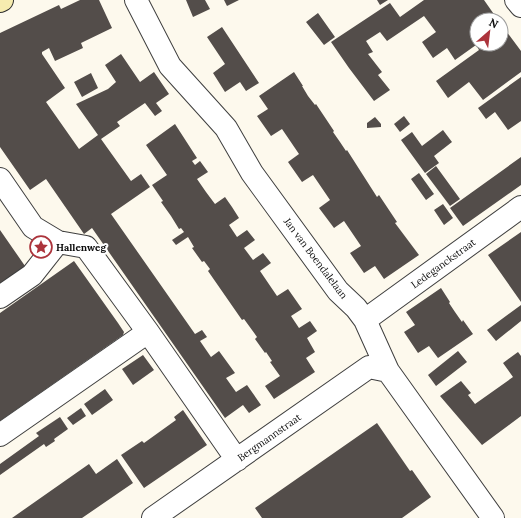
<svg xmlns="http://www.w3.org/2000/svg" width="521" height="518" font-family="Lora,serif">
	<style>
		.building { fill: #534d4a }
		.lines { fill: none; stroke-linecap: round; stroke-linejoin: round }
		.street-casing { stroke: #3f3f3f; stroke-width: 24 }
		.secondary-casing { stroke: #2e2e2e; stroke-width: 24 }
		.street { stroke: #fff; stroke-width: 22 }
		.secondary { stroke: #f6ecaf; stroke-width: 22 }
		.labels { text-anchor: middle; stroke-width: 4; stroke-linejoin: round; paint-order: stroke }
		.poi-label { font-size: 10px; font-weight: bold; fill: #0c0c0c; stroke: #fff; text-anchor: start }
		.street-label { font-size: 10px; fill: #0c0c0c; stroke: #fff }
	</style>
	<rect width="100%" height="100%" fill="#fdf9ed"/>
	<path class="building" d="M80,0H99L112,28L81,43L83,48L55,61L49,48L42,52V54L65,88L46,102L79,149L98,135L76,104L108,89L116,82L105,65L121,54L140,82L154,72L169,94L156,103L162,111L155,116L145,103L117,122L120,126L101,139L131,181L141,174L150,187L111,214L195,334L202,330L207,337L200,341L211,357L219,351L235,373L226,378L236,392L247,385L261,405L249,413L243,405L225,418L92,228L84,234L46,179L30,190L0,147V33L59,5L61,9Z
		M186,0H205L210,9L193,17Z
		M224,0H239L227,6Z
		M377,0H388L380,5Z
		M424,0H484L498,20H477V44H501V24L521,51V72L483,100L469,82L448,98L436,81L479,50L476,45L455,60L447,48L433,58L422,42L436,32L424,16L387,41L380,32L366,41L373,52L368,54L382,72L378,75L390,90L374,101L349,68L360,61L349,68L331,42L390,3L400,17Z
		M318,13L335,37L324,45L306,22Z
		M222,27L259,83L246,91L240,82L225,92L213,73L225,64L207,37Z
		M294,72L303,86H302L308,96L315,105L316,104L334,131L333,132L340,142L346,151L347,150L377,197L379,195L397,222L395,223L419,255L384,279L375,266L364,273L350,253L361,246L344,221L334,228L319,208L330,200L313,175L302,182L288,162L299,154L282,129L271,136L257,116L268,109L259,96Z
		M91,73L98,88L82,97L74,82Z
		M521,77V121L508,130L495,112L486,119L478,108Z
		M404,116L410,124L400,132L394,124Z
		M375,117L381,124V127L367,128V123Z
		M175,124L197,158L192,161L195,165L200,161L208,172L197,179L206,192L215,204L225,197L232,207L239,218L229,225L237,237L247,230L255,240L244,248L253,260L263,253L271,263L260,271L277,296L288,289L302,309L291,316L299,328L310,321L317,331L307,338L315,352L306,358L315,372L274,399L265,386L280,376L270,362L272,361L266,352L265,353L255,339L257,337L244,319L242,320L208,271L210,269L204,261L202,262L192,248L194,247L188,237L176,245L172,240L184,232L181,228L179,229L171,216L161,202L163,201L152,185L167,175L146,145Z
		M443,130L452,142L434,156L439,163L425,173L401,140L412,132L422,146Z
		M521,157V185L463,226L450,208Z
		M436,166L460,199L450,206L426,174Z
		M419,173L434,194L426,200L411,179Z
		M443,204L453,218L444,225L434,210Z
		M0,230L25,266L0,284Z
		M521,232V302L488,255Z
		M74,261L118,323L124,332L123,335L0,421V313Z
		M441,288L450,302L449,303L455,312L462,322L463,320L473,334L438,358L429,346L418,353L404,332L415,325L406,312Z
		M521,305V321L496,341L487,330Z
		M458,351L467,362L436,386L428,375Z
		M518,352L521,356V416L482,445L440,396L461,381L471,393L468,395L475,404L513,377L503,363Z
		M143,355L154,370L133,385L122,369Z
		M105,389L113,400L92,415L84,404Z
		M81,408L86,416L73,425L67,418Z
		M183,410L207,445L144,488L121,455L142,441L144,443L176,420L174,417Z
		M60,417L68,429L54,439L55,441L46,447L44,444L0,475V464L39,436L36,433Z
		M377,423L410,471L412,470L431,497L402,518H262L255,508Z
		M117,459L133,483L82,518H12L89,464L96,474Z"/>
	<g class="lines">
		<g class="street-casing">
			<path id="street" d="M136,0L170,66L226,128L252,173L338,291L356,308L365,320L388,371L493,518
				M516,0L521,6
				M0,179L33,227L58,242L86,247L148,332L237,460
				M0,297L32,275L58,242
				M365,320L521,207
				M0,435L148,332
				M153,518L369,367L388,371"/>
		</g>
		<g class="secondary-casing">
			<path id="secondary" d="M0,1L2,0"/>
		</g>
		<use href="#street" class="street"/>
		<use href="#secondary" class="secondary"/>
	</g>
	<defs>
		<g id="sight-ring" transform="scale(1.15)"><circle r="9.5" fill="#fff" stroke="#ac343c" stroke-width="1.5"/><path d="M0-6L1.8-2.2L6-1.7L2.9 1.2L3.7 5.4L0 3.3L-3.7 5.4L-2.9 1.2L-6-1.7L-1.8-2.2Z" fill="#ac343c"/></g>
	</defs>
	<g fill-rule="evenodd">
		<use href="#sight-ring" x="41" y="247"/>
	</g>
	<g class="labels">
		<g class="poi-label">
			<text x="56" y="251">Hallenweg</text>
		</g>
		<g class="street-label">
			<text transform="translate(316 258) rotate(53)" y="4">Jan van Boendalelaan</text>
			<text transform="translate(443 263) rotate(-36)" y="4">Ledeganckstraat</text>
			<text transform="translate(269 437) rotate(-35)" y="4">Bergmannstraat</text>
		</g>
	</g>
	<g transform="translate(489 32) rotate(28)"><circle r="19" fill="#ffffff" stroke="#9e9e9e"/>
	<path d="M0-3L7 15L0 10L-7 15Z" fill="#ac343c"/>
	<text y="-6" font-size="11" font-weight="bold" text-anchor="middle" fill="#0c0c0c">N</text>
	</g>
</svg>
